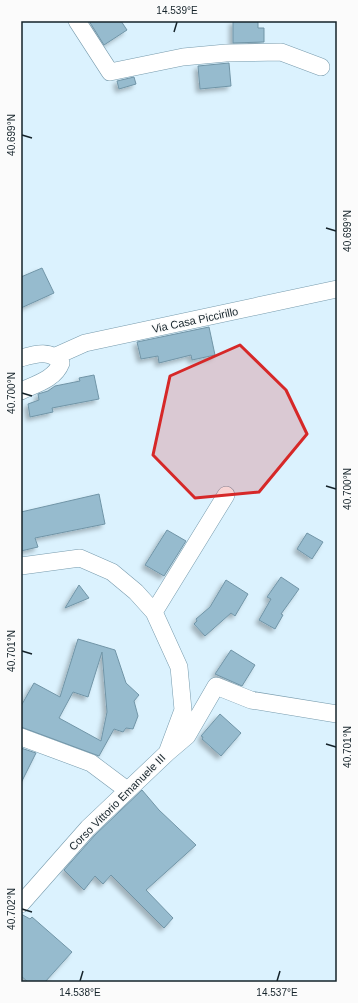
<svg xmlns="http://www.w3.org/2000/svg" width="358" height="1003" font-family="Arial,sans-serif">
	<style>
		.building { fill: #96bbce; stroke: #7195a7; fill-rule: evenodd; filter: url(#shadow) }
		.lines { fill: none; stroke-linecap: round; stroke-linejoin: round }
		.minor-casing { stroke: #779bad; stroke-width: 18 }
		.minor { stroke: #fff; stroke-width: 17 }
		.marked { fill: #d62828; fill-opacity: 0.2; stroke: #d62828; stroke-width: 3; stroke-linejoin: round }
		.ticks { fill: none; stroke: #15232a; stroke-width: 1.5 }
		.labels { text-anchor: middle; stroke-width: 3; stroke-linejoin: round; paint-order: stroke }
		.street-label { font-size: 11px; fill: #15232a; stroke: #fbfbfb }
		.neatline { fill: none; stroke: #15232a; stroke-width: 1.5 }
		.ticks-label { font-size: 10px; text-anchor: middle; fill: #15232a }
	</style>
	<defs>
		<filter id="shadow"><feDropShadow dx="-3.5" dy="3.5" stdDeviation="2" flood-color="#0004"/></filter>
	</defs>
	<rect width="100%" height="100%" fill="#dbf2fe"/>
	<path class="building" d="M89,21H121L127,30L104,45Z
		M233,21H258V28H264V42L233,43Z
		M229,63L231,86L200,89L198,66Z
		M134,77L136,84L119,89L117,81Z
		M42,268L54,293L21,308V277Z
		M209,327L215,355L192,360L191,355L159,363L158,356L141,359L137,342Z
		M94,375L99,399L52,408L53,412L30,417L28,404L39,400L38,394L48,391L55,386L80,381L79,378Z
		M99,494L105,524L35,538L38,547L21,551V512Z
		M167,530L186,541L164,576L145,565Z
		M307,533L323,542L312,559L297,549Z
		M281,577L299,589L281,614L283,615L275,629L259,620L271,599L267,597Z
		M226,580L248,594L235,616L231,613L205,636L194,624L197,621L196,619L210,607Z
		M79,585L89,598L65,608Z
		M78,639L115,650L126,683L139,695L134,701L138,716L133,729L126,728L123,732L114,729L99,756L21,727V706L34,683L60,697ZM102,652L107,712L101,741L59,718L73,692L88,697Z
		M231,650L255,665L242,686L215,674Z
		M220,714L241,733L221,756L202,739L203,737L201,736Z
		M21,748L36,753L21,783Z
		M142,790L159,810L196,845L146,890L173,918L164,928L111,875L103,884L95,876L84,890L64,870L95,835Z
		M21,914L30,919L32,917L72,952L45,982H28L21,976Z"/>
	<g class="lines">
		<g class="minor-casing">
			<path id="minor" d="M77,21L110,72L183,57L226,53L281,52L321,67
				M56,356L85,343L337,289
				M21,358C35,354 51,349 61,363C55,379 36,384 21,391
				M21,566L80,558L112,572L136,592L154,612L179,667L183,710L167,753L88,828L21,904
				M154,612L226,495
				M21,737L91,763L127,790
				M167,753L187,736L216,686L251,700L337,714"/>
		</g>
		<use href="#minor" class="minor"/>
	</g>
	<path class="marked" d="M240,345L286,390L307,434L259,492L195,498L153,455L170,376Z"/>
	<path class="ticks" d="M174,32L177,22M22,135L32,138M326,228L336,231M22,393L32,396M326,486L336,489M22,651L32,654M326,744L336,747M22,909L32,912M80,981L83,971M277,981L280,971"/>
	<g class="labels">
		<g class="street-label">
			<text transform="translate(195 320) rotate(-12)" y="4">Via Casa Piccirillo</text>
			<text transform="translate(117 802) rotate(-45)" y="4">Corso Vittorio Emanuele III</text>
		</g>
	</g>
	<rect width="358" height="1003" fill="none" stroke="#fbfbfb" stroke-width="44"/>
	<rect x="22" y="22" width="314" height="959" class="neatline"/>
	<g class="ticks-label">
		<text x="177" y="14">14.539°E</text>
		<text transform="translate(11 135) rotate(-90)" y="4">40.699°N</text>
		<text transform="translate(347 231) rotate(-90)" y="4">40.699°N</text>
		<text transform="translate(11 393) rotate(-90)" y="4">40.700°N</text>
		<text transform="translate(347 489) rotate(-90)" y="4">40.700°N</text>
		<text transform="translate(11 651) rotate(-90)" y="4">40.701°N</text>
		<text transform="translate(347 747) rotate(-90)" y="4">40.701°N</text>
		<text transform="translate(11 909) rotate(-90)" y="4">40.702°N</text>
		<text x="80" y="996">14.538°E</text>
		<text x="277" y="996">14.537°E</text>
	</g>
</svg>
